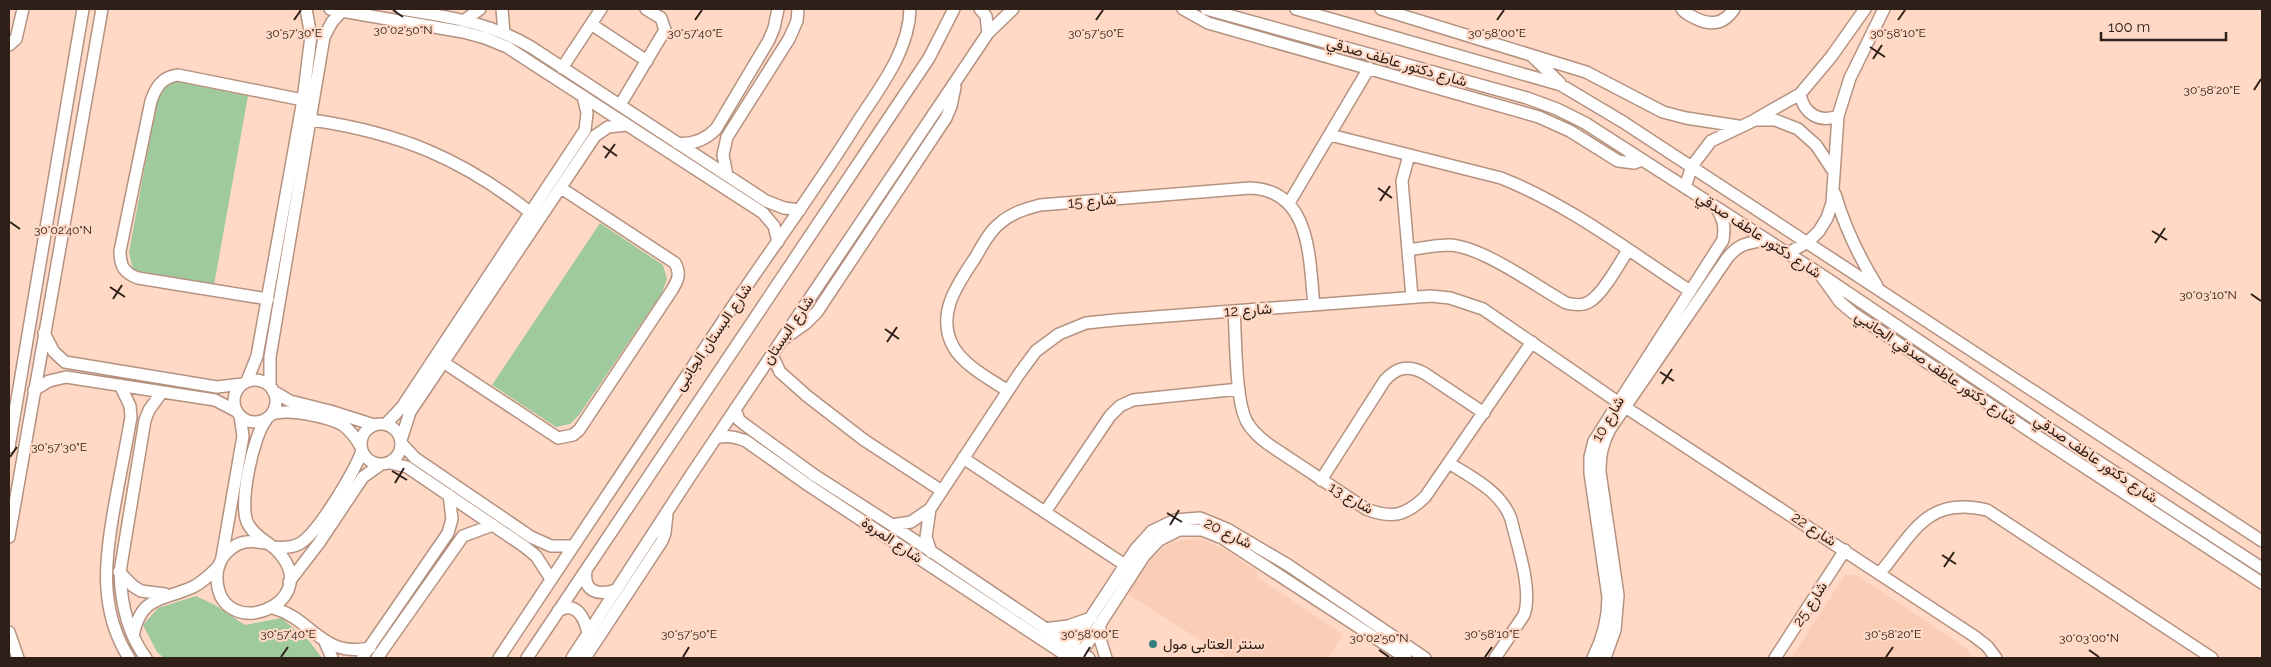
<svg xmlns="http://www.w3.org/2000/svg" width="2271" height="667" font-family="Raleway,Vazirmatn,sans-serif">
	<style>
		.built { fill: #facdb7 }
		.green { fill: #9fca9e }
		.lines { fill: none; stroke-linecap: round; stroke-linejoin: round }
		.minor-casing { stroke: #b59280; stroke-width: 14 }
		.minor { stroke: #fff; stroke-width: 11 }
		.ticks { fill: none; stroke: #2e2019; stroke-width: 2 }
		.poi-dot { fill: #367f7f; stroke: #ffd9c6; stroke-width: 2 }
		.labels { text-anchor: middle; stroke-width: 4.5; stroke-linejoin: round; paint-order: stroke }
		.street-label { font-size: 15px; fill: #2e2019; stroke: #ffd9c6 }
		.poi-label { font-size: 15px; fill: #2e2019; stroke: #ffd9c6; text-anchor: start }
		.ticks-label { font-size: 12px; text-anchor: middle; fill: #2e2019; stroke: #ffd9c6; stroke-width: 4.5; stroke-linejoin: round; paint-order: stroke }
	</style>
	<rect width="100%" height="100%" fill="#ffd9c6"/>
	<path class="built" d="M1198,538L1224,549L1258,572L1257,577L1343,634L1328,658H1229L1129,595L1128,591L1152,558L1162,548L1173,542Z
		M1845,575H1857L1968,650L1972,658H1791Z"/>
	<path class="green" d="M175,81L248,96L214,285L133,270L129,252L158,95L164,87Z
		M600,223L663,265L667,279L662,293L579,415L570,424L556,427L492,385Z
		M196,596L215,605L245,625L281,618L309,641L322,658H164L157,652L143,625L158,608Z"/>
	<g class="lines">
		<g class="minor-casing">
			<path id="minor" d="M330,9L463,32L485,38L507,47L763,213L774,226L778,242
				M401,9C449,17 489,22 531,47L766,201L784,208L800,210
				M502,9L504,33
				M980,9L986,16L988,33
				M1183,9L1208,23L1539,117L1570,131L1618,161L1634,163L1642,160
				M1206,9L1527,98L1557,109L1585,123L1820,274L2096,460L2262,568
				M1296,9L1561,85L1623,122L2262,541
				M1381,9L1586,72L1663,112L1686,118L1738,126
				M1682,9C1685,14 1690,15 1695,18C1711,26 1724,24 1734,9
				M465,20L480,9
				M591,24L647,61
				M9,45L16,39L23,9
				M1532,56L1560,83
				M562,68L601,9
				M1800,94C1804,114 1819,123 1838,116
				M620,105L665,30L661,18L646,9
				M1756,119L1800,94L1831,57L1865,9
				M312,120C400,133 461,158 531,213
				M1330,135L1501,178C1569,205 1629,251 1690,291
				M677,143C693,145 705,140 716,129L769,40L774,28L778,9
				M1409,155L1402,181L1412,297
				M727,175L723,155L727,137L789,39L797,21L798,9
				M1685,187L1692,166L1711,141L1755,120H1775L1798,129L1816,145L1834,172
				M1835,194C1845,228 1859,257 1877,286
				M1289,203L1369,68
				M1408,250C1422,248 1436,245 1450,245C1483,247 1536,286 1566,303C1574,305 1582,306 1589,302C1603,294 1619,264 1628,250
				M1788,253L1808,242L1819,231L1827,218L1832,203L1838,116L1850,78L1884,9
				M1822,277L1840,302L1853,313L2031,432L2262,583
				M268,299L138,278C124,273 120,266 120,251L151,101C156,87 162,77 178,75L303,100
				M1234,311C1236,337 1235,401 1247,422C1252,431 1260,438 1268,444L1366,509C1392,519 1405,516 1425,497L1532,342
				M44,333L54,352L65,362L217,387L242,384
				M785,338L806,323L817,312L946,118L951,106L955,87
				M772,355L780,372L807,396L864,440L942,491
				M443,362L558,438L573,435L579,430L672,290C678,280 681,274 675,263L561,188
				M234 401a21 21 0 1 1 42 0a21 21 0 1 1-42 0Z
				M247,381L257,356L303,100L311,36L306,9
				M120,385L130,406L131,417C126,446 120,475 115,503C105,558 98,609 129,658
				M270,386V357L324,37L332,22L342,11
				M34,390L49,381L66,377L215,400L236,411
				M273,391L290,401L330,411L374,425
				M1008,391C990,379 966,367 954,348C935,315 957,285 975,258C982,246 989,232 999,224C1011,213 1025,209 1040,205L1250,188C1312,190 1309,260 1314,305
				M735,409L739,420L744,424L814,475L892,525L1089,658
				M272,414C288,408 329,417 343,425C351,431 356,438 361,447
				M361 444a20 20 0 1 1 40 0a20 20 0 1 1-40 0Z
				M386,424L402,407L585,130L587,113L583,96
				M716,438C727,435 735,437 746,441L808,485L1070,658
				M401,440L410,412L595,136L608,127L627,125
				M402,444L415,458L531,537L551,546H573
				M9,447L83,9
				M963,458L1125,565
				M390,463L407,467L525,547L536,556L551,579
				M1449,463C1472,478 1501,491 1511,519C1517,545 1533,590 1524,615L1495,658
				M1321,480L1385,380C1397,367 1408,365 1424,373L1484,413
				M930,509L926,537L931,552
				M1045,512L1110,416L1120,406L1133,400L1239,389
				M892,525L911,522L930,509L1019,374L1036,351L1059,334L1086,323L1115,320L1431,296L1450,298L1483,309L1625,407L1974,636L1987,646L1996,658
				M9,537L102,9
				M265,543C253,541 242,540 232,548C222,555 216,567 217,580C221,643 321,605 281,555C271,542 257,540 248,524C238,506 253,436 266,420
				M273,547C282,548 291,548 299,544C318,534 354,472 362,451
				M222,557L243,436L240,416
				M586,570C583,592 598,596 616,590
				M119,572L133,586L141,591L165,594
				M1880,573C1914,532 1927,496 1987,510L2212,658
				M289,582L319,543L363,477L380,465
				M273,608C313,619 321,658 370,648
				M558,611C576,600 585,618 588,634
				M1100,624V639L1106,658
				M1044,629L1068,626L1091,618
				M9,632L18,658
				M133,636C141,595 162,601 193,587C203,582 211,574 218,567
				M325,642L332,658
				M146,658C127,633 121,603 120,572L145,420L149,410L162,392
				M362,658L448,533L452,519L449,495
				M377,658L463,536L493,525
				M499,658C578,540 656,421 735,303C775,244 817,187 855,126C877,91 909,53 910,9
				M527,658L929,58L954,9
				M572,658L691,475L988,33L1013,9
				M585,658L662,541L665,533L667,514
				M1064,658L1135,550L1152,531L1175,520L1200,518L1227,529L1288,565L1425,658
				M1078,658L1144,556L1159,540L1179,530H1202L1222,538L1406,658
				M1593,658C1603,638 1608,619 1608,597L1590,473V457L1594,441L1723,240C1725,228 1724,220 1717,209
				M1605,658L1615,630L1618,595L1600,472C1600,456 1602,444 1610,429L1728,257C1742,241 1748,245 1766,239
				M1775,658L1845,550"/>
		</g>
		<use href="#minor" class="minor"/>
	</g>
	<path class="ticks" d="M393,10L403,17M294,20L301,10M695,20L702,10M1096,20L1103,10M1497,20L1504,10M1898,20L1905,10M1870,47L1885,57M1873,59L1882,45M2254,90L2261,79M603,146L617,156M605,158L615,144M1378,188L1392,198M1380,201L1390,186M10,222L20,229M2152,231L2167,240M2155,243L2165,228M110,287L125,297M2251,294L2261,301M113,299L122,285M885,329L899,339M887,342L897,327M1660,372L1674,381M1662,384L1672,369M10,457L17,447M392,471L407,480M395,483L404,468M1167,513L1182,522M1170,525L1179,510M1942,555L1956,564M1944,567L1954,552M1379,650L1389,657M2089,650L2099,657M281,657L288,647M683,657L689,647M1084,657L1090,647M1485,657L1492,647M1886,657L1893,647"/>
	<circle class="poi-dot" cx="1153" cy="644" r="5"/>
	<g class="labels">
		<g class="street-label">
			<text transform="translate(1397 62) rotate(16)" y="5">شارع دكتور عاطف صدقي</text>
			<text transform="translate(1092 201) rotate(-5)" y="5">شارع 15</text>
			<text transform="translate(1759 235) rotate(33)" y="5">شارع دكتور عاطف صدقي</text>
			<text transform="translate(1248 310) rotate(-4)" y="5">شارع 12</text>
			<text transform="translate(788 330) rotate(-56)" y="5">شارع البستان</text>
			<text transform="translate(713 337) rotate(-56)" y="5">شارع البستان الجانبى</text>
			<text transform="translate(1936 368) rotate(34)" y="5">شارع دكتور عاطف صدقي الجانبي</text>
			<text transform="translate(1608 419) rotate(-60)" y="5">شارع 10</text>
			<text transform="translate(2096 459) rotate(34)" y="5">شارع دكتور عاطف صدقي</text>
			<text transform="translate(1351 498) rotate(30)" y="5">شارع 13</text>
			<text transform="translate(1814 529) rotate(33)" y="5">شارع 22</text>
			<text transform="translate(1228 533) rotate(26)" y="5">شارع 20</text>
			<text transform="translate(892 540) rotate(34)" y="5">شارع المروة</text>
			<text transform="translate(1810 604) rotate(-57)" y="5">شارع 25</text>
		</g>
		<g class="poi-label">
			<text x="1163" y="649">سنتر العتابى مول</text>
		</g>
	</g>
	<g class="ticks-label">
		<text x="403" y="34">30°02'50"N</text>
		<text x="695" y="37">30°57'40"E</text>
		<text x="1096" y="37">30°57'50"E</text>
		<text x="294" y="37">30°57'30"E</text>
		<text x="1497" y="37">30°58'00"E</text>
		<text x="1898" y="37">30°58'10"E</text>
		<text x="2212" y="94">30°58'20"E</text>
		<text x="63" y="234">30°02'40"N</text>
		<text x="2208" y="299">30°03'10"N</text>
		<text x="59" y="451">30°57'30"E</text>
		<text x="288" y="638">30°57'40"E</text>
		<text x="689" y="638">30°57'50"E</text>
		<text x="1090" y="638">30°58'00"E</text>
		<text x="1492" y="638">30°58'10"E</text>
		<text x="1893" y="638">30°58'20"E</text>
		<text x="1379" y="642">30°02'50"N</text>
		<text x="2089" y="642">30°03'00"N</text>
	</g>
	<rect width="2271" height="667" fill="none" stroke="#2e2019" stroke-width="20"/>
	<path d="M2101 32v8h125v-8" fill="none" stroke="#2e2019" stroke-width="2.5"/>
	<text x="2108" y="32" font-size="15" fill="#2e2019" stroke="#ffd9c6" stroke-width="4" paint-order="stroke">100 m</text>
</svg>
